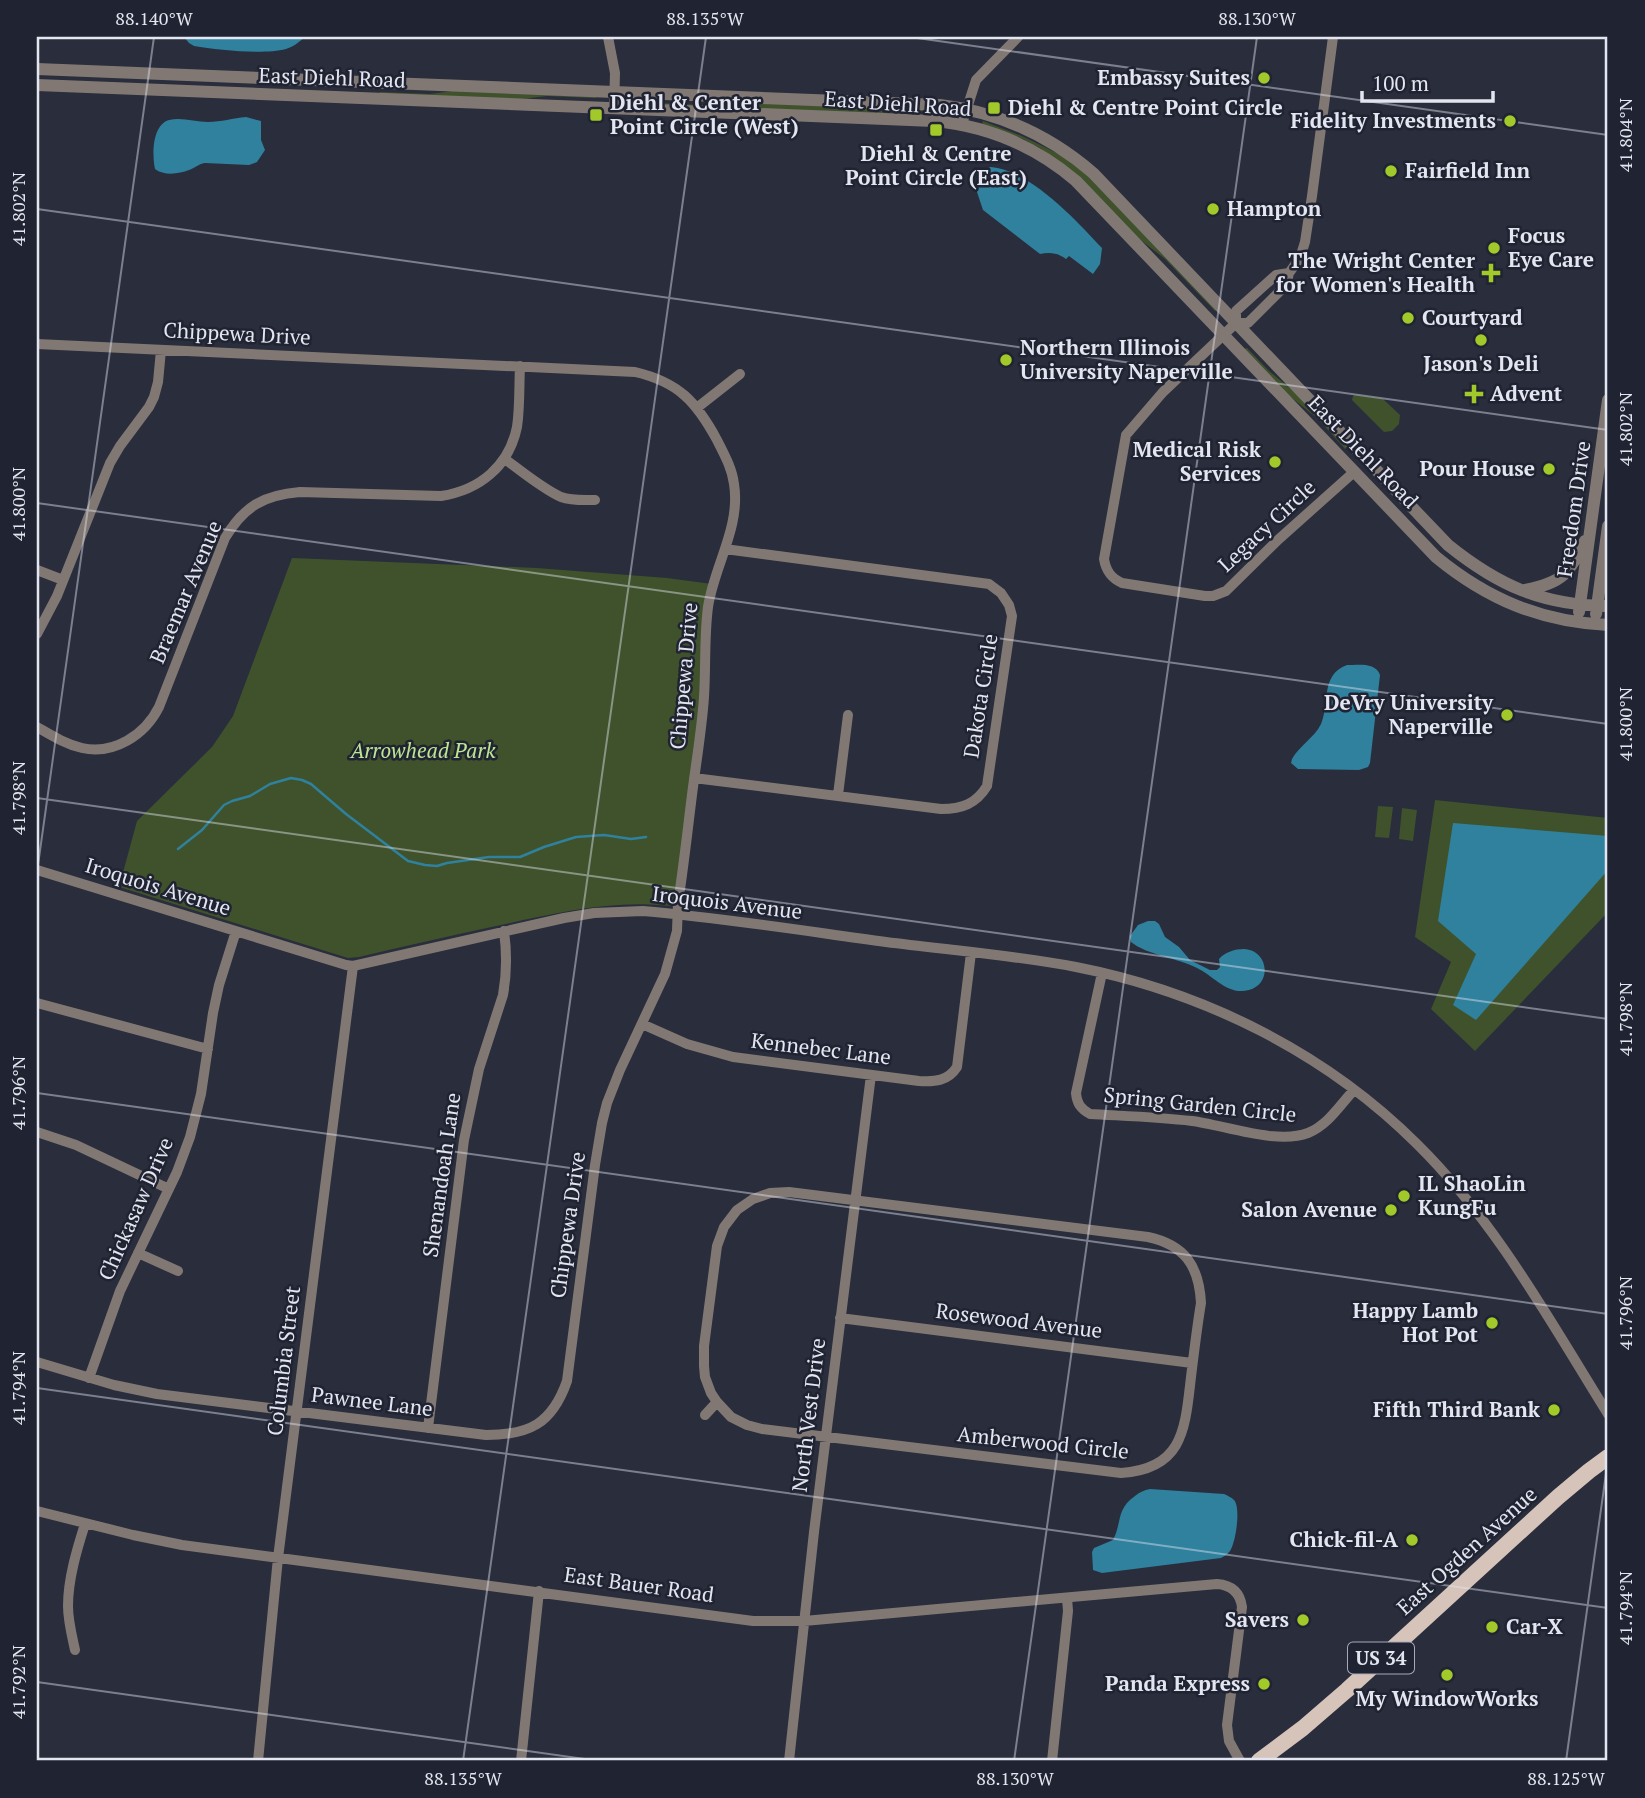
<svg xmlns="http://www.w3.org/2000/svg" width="1645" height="1798" font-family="'PT Serif',serif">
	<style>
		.green { fill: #3f522c }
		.water { fill: #2f819e }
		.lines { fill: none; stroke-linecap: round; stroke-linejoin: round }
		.stream { stroke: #2f819e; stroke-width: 2.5 }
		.minor { stroke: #817874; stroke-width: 10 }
		.tertiary { stroke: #817874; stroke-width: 12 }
		.primary { stroke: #d6c3ba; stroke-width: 16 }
		.ticks { fill: none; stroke: #e3e5f0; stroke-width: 2; stroke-opacity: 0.45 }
		.poi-dot { fill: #a1c92a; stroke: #202332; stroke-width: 2.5 }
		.labels { text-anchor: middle; stroke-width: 5; stroke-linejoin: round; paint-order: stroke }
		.shield { fill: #202332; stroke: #a8abb7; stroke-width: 2 }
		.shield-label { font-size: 19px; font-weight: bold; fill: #e3e5f0 }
		.street-label { font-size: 21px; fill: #e3e5f0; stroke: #202332 }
		.poi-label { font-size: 21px; font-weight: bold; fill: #e3e5f0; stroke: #202332; text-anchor: end }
		.park-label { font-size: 21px; font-style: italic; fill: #bce692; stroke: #202332 }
		.neatline { fill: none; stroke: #e3e5f0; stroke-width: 2.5 }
		.ticks-label { font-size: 18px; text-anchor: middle; fill: #e3e5f0 }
	</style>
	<rect width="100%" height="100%" fill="#292d3c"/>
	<path class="green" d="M460,90L596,96V98L547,96L515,100L379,94L380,92L430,94Z
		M638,102L703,105L730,102L945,111L946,112L908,111L877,114L638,105Z
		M983,121L1022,136L1067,158L1079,167L1217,310L1215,311L1165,259L1138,238L1040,148L1023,139L982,124Z
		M1247,348L1269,371L1298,395L1347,447L1345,449L1318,419L1287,394L1244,349Z
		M1355,395L1383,399L1400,415L1399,424L1392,431L1384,432L1352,400L1353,396Z
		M292,558L537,568L667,578L712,584L704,683L678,907C616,898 557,913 496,926C450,936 404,946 359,957L348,958L119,887L137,821L212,747L233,716Z
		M1435,800L1608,818V912L1475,1051L1431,1009L1451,962L1415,937Z
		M1378,806L1393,807L1389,838L1375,837Z
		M1402,808L1417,810L1413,841L1399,839Z"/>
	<path class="water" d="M184,37H305C299,42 293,47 286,49C263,55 218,50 194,46L189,43Z
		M246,117L261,121V140L265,150L257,162L249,165L205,163C198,164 195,168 189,170C179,174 164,176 155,169C152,155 152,125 169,120C182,117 195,122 208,122C221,122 233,118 246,117Z
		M991,167C1030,170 1077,221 1102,248L1100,264L1093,274L1069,256L1066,259C1058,253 1050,252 1040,254L983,210L977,192L984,169Z
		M1347,665C1358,665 1376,662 1380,675L1370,763L1368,767L1359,770L1298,769L1291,763L1292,759C1299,746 1315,737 1321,724C1330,703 1320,675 1347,665Z
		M1453,823L1608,836V870L1476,1020L1453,1005L1476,954L1438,921Z
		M1148,921H1155L1159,924L1165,937L1179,947L1190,960L1210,970H1217L1220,967L1219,959C1225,952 1235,949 1244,949C1268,950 1273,983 1249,990C1228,996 1214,976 1197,968C1178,958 1147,955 1131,942L1130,936L1138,925Z
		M1150,1489L1224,1494C1228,1496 1231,1497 1234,1500C1241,1507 1236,1542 1230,1551C1227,1555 1226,1555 1221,1558L1102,1573L1093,1570L1092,1552L1094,1548L1113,1540C1122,1523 1116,1509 1135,1496C1140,1492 1144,1490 1150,1489Z"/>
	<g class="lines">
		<path class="stream" d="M178,849L202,830L224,805L232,801L250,796L270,784L291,778L302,780L311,784L346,814L408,861L425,865L437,866L447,863L489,857H520L544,847L576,837L604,835L631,839L646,837"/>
		<path class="minor" d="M608,37L615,73L614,108
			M1333,37L1312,196L1305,242L1300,258L1289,273L1286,285L1248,323H1236L1163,392L1126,435L1104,559C1106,571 1111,578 1122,583L1205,596H1213L1226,591L1279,539L1354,472
			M962,124L976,80L1018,37
			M1236,323V311L1276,275L1289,273
			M37,344L635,372C678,382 696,401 717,440C724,454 732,468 734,484C741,527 714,566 708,607C704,638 706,667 704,697C702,727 697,757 693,787C688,826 684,864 678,903L677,931L665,974L620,1070L607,1103L602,1123L595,1165L567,1381C552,1424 529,1435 486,1435L157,1394L114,1385L37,1362
			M698,407L740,374
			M505,459C521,471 543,489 561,497C572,501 584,500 595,500
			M37,570L63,580
			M37,634L57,596L110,463L120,446L149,407L154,397L158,382L161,350
			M37,727C51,735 65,744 82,748C114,755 145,735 159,707L225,538C244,506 264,495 300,492L441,496C480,490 509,466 517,427C520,407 519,386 520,366
			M694,778L941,809C962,809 976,804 987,786L1012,616L1009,605L1001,593L989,584L725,549
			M838,795L848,715
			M37,870L346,965L353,966L564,918L594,913L643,911C724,918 805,931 886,942C949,950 1013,955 1076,967C1203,992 1325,1052 1417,1144C1496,1222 1550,1321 1608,1414
			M1102,973L1076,1093C1077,1104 1081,1109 1090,1114C1124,1116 1158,1117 1192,1121C1224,1125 1277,1145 1308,1133C1328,1125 1339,1106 1354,1090
			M37,1003L208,1049
			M642,1024L687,1044L733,1057L919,1081C935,1082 948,1081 957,1067L971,953
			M37,1132L76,1145L169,1189
			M789,1192L1148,1237C1185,1245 1199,1266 1201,1303C1197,1327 1194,1352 1191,1377C1185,1428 1184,1469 1121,1473L762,1429L747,1425L731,1417L717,1402L711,1393L705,1377L704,1366V1346L717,1246L724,1227L737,1210L753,1199L770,1193Z
			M138,1253L178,1271
			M840,1318L1192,1363
			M89,1378L120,1291L177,1172L190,1137L201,1094L213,1013L219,985L236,931
			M705,1415L717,1402
			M428,1428L464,1140L479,1069L503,995C507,973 507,953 504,931
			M37,1511L133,1535L182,1545L753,1621H804L1217,1584C1231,1585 1240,1592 1242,1607L1227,1725L1229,1741L1240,1761
			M75,1650C72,1636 68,1621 68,1606C68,1579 77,1549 85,1524
			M258,1761L278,1558L353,966
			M521,1761L539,1591
			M789,1761L814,1532L871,1075
			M1052,1761L1068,1611L1067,1598"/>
		<path class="tertiary" d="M37,69L940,105C999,112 1048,134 1093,173L1448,545C1499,586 1542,605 1608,606
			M37,85L934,121C988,126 1035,146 1076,181L1436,557C1487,599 1541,622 1608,625
			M1525,590C1564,582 1568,574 1585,541
			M1579,612L1608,400
			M1596,614L1608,526"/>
		<path class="primary" d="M1259,1761L1303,1728L1347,1690L1558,1497L1589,1471L1608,1457"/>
	</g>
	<path class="ticks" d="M910,37L1608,135M37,209L1608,430M37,503L1608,724M37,798L1608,1019M37,872L154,37M37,1093L1608,1314M37,1388L1608,1608M37,1682L599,1761M463,1761L706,37M1014,1761L1257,37M1566,1761L1608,1459"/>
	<g class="poi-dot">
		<circle cx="1264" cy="78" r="7"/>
		<rect x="987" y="101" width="14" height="14" rx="3.5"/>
		<rect x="589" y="108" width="14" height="14" rx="3.5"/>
		<circle cx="1510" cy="121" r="7"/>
		<rect x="929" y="123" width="14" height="14" rx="3.5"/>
		<circle cx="1391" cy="171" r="7"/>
		<circle cx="1213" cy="209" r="7"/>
		<circle cx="1494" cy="248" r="7"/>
		<path d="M1487.5 262.5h7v7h7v7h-7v7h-7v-7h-7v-7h7z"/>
		<circle cx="1408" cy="318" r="7"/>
		<circle cx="1481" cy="340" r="7"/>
		<circle cx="1006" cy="360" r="7"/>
		<path d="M1470.5 383.5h7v7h7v7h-7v7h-7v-7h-7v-7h7z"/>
		<circle cx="1275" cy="462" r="7"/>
		<circle cx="1549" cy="469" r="7"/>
		<circle cx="1507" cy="715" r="7"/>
		<circle cx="1404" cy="1196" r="7"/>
		<circle cx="1391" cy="1210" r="7"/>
		<circle cx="1492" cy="1323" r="7"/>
		<circle cx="1554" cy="1410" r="7"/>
		<circle cx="1412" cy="1540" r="7"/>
		<circle cx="1303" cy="1620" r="7"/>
		<circle cx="1492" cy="1627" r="7"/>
		<circle cx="1447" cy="1675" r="7"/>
		<circle cx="1264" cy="1684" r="7"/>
	</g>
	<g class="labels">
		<rect class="shield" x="1348" y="1642.5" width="66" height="31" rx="5"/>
		<g class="shield-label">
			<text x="1381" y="1665">US 34</text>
		</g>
		<g class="street-label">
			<text transform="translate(332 78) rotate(2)" y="7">East Diehl Road</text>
			<text transform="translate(898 104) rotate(4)" y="7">East Diehl Road</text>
			<text transform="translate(237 334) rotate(3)" y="7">Chippewa Drive</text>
			<text transform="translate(1363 452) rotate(46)" y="7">East Diehl Road</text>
			<text transform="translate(1574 509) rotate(-82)" y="7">Freedom Drive</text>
			<text transform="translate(1267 526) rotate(-43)" y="7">Legacy Circle</text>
			<text transform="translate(186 592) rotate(-67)" y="7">Braemar Avenue</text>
			<text transform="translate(684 676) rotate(-85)" y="7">Chippewa Drive</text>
			<text transform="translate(981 696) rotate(-81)" y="7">Dakota Circle</text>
			<text transform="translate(158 887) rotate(17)" y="7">Iroquois Avenue</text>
			<text transform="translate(727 903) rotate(7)" y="7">Iroquois Avenue</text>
			<text transform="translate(821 1049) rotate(7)" y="7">Kennebec Lane</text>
			<text transform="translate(1200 1105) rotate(6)" y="7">Spring Garden Circle</text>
			<text transform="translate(442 1175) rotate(-82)" y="7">Shenandoah Lane</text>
			<text transform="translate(136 1209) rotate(-66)" y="7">Chickasaw Drive</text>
			<text transform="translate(568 1225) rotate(-82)" y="7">Chippewa Drive</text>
			<text transform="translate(1019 1321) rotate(7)" y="7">Rosewood Avenue</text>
			<text transform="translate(284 1361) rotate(-83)" y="7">Columbia Street</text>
			<text transform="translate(372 1402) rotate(7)" y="7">Pawnee Lane</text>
			<text transform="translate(809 1415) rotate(-83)" y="7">North Vest Drive</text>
			<text transform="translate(1043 1443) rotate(6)" y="7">Amberwood Circle</text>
			<text transform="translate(1467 1551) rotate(-42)" y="7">East Ogden Avenue</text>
			<text transform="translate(639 1585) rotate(8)" y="7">East Bauer Road</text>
		</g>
		<g class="poi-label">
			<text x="1250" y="85">Embassy Suites</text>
			<text x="610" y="110" text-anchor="start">Diehl &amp; Center<tspan x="610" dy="24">Point Circle (West)</tspan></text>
			<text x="1008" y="115" text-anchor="start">Diehl &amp; Centre Point Circle</text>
			<text x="1496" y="128">Fidelity Investments</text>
			<text x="936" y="161" text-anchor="middle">Diehl &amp; Centre<tspan x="936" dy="24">Point Circle (East)</tspan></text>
			<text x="1405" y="178" text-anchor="start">Fairfield Inn</text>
			<text x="1227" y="216" text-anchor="start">Hampton</text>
			<text x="1508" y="243" text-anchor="start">Focus<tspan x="1508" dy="24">Eye Care</tspan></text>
			<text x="1475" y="268">The Wright Center<tspan x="1475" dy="24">for Women's Health</tspan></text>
			<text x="1422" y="325" text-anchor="start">Courtyard</text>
			<text x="1020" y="355" text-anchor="start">Northern Illinois<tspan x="1020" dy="24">University Naperville</tspan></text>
			<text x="1481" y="371" text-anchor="middle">Jason's Deli</text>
			<text x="1490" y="401" text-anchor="start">Advent</text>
			<text x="1261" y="457">Medical Risk<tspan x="1261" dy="24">Services</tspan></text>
			<text x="1535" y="476">Pour House</text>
			<text x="1493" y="710">DeVry University<tspan x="1493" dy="24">Naperville</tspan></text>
			<text x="1418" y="1191" text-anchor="start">IL ShaoLin<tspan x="1418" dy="24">KungFu</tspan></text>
			<text x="1377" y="1217">Salon Avenue</text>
			<text x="1478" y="1318">Happy Lamb<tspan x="1478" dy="24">Hot Pot</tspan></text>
			<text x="1540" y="1417">Fifth Third Bank</text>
			<text x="1398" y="1547">Chick-fil-A</text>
			<text x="1289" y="1627">Savers</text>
			<text x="1506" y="1634" text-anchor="start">Car-X</text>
			<text x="1250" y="1691">Panda Express</text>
			<text x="1447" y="1706" text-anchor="middle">My WindowWorks</text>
		</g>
		<g class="park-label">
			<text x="423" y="758">Arrowhead Park</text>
		</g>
	</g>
	<rect width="1645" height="1798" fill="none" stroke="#202332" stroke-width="77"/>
	<path d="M1362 91v10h131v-10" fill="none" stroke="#e3e5f0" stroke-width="3.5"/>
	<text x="1372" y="91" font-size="21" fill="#e3e5f0" stroke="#202332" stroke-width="5" paint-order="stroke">100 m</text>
	<rect x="38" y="38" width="1568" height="1721" class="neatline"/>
	<g class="ticks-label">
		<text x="154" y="25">88.140°W</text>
		<text x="705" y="25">88.135°W</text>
		<text x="1257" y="25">88.130°W</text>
		<text transform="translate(1626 135) rotate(-90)" y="6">41.804°N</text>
		<text transform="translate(19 209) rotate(-90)" y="6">41.802°N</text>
		<text transform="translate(1626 429) rotate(-90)" y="6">41.802°N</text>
		<text transform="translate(19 504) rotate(-90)" y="6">41.800°N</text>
		<text transform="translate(1626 724) rotate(-90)" y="6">41.800°N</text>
		<text transform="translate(19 798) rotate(-90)" y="6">41.798°N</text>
		<text transform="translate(1626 1019) rotate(-90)" y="6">41.798°N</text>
		<text transform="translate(19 1093) rotate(-90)" y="6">41.796°N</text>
		<text transform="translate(1626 1313) rotate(-90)" y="6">41.796°N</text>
		<text transform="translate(19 1388) rotate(-90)" y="6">41.794°N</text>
		<text transform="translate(1626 1608) rotate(-90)" y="6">41.794°N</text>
		<text transform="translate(19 1682) rotate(-90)" y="6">41.792°N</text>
		<text x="463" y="1785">88.135°W</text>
		<text x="1015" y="1785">88.130°W</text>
		<text x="1566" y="1785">88.125°W</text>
	</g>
</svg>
